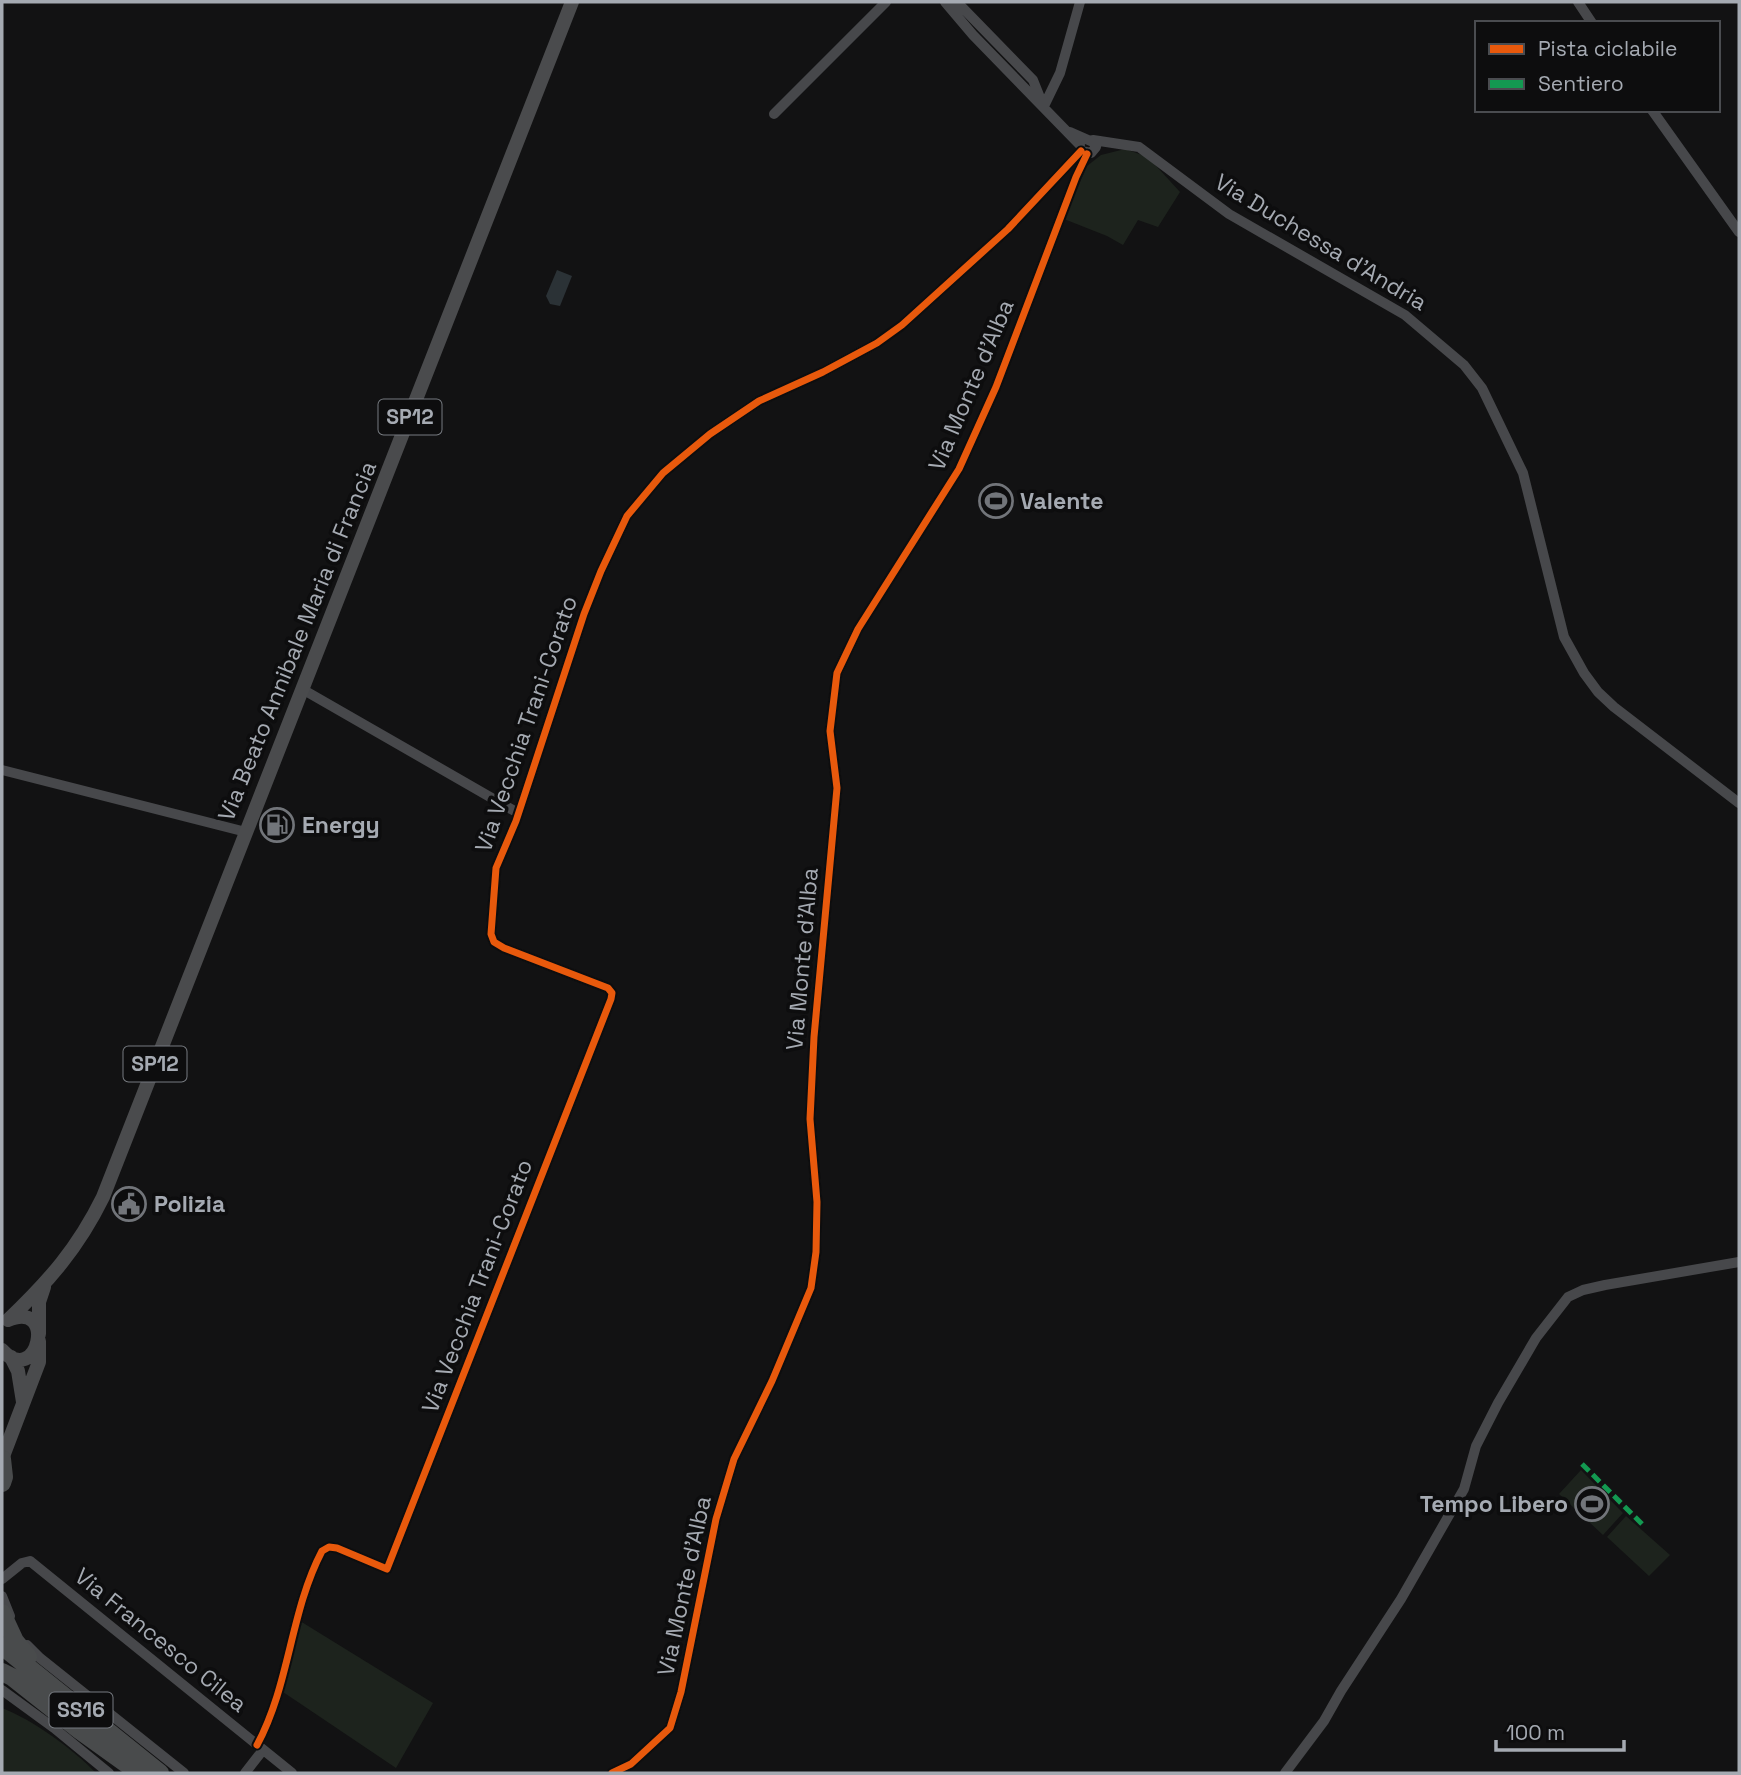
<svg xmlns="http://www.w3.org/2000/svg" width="1741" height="1775" font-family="'Space Grotesk',sans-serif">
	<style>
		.green { fill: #1d231d }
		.water { fill: #2b3236 }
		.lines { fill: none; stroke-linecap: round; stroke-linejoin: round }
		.minor { stroke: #47484b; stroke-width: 10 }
		.major { stroke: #4a4b4d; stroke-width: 14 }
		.highway { stroke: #494b4c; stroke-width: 18 }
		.quiet { stroke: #139951; stroke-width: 5; stroke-dasharray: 10 5; stroke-linecap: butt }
		.cycleway-casing { stroke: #0d0d0e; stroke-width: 11 }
		.cycleway { stroke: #e8590c; stroke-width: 7 }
		.labels { text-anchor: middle; stroke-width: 7; stroke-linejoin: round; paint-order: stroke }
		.shield { fill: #0d0d0e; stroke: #777b81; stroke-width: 2 }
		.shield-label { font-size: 21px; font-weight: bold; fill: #a5aab2 }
		.street-label { font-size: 23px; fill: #a5aab2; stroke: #0d0d0e }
		.poi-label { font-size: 23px; font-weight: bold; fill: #a5aab2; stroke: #0d0d0e; text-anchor: start }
	</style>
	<rect width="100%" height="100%" fill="#121213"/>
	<path class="green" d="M1125,149L1148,157L1180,192L1158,227L1138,220L1123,245L1107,236L1064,219L1087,166L1101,155Z
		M1581,1470L1623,1513L1603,1535L1559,1494Z
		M1626,1516L1670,1555L1649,1576L1607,1537Z
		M300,1621L433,1703L396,1768L283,1692Z
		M2,1708C33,1720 73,1749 96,1773H2Z"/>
	<path class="water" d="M557,270L572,276L560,306L550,304L546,296Z"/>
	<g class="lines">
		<path class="minor" d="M945,2L973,35L1080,145
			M957,2L1033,80L1041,100
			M1578,2L1592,23
			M1044,106L1060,73L1080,2
			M1652,110L1739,232
			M774,114L886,2
			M1070,132L1095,143L1096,147L1091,153L1081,151
			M1093,140L1139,147L1229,214L1405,315L1464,365L1482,388L1523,473L1564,637L1584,673L1598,692L1614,707L1739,803
			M302,689L518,813
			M2,770L246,832
			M2,1579L22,1563L30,1561L292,1773
			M2,1596L10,1616
			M27,1645L40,1658L184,1773
			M2,1690L54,1728L109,1773
			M257,1745C290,1684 290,1612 322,1551L329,1547L337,1548L387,1569L611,999L612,993L608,988L504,948L494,942L491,934L496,868L516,821L584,614L601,571L627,516L663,473L710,434L759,401L823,372L877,343L902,325L1008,229L1081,151
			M245,1773L263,1750
			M612,1773L631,1764L670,1728L681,1692L716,1519L734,1459L772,1381L811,1288L816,1252L817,1202L810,1119L814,1037L837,788L830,731L837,673L858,629L959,469L996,387L1076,177L1087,154
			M1285,1773L1324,1721L1341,1691L1401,1599L1464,1489L1476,1446L1498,1403L1536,1338L1568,1297L1583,1290L1605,1285L1739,1262"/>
		<path class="major" d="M8,1320C49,1281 78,1248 103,1197L572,2
			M39,1334V1302L44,1287
			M2,1350C38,1389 58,1299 8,1320
			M11,1357L18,1371L23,1402
			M2,1459L39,1362V1341"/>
		<path class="highway" d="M2,1483L4,1477L2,1459
			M2,1613L15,1641L28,1657
			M2,1646L160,1773
			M2,1672L12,1677L79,1730L139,1773"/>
		<path class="quiet" d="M1582,1464L1642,1524"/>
		<g class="cycleway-casing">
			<path id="cycleway" d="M257,1745C290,1684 290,1612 322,1551L329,1547L337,1548L387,1569L611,999L612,993L608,988L504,948L494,942L491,934L496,868L516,821L584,614L601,571L627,516L663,473L710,434L759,401L823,372L877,343L902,325L1008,229L1081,151
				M612,1773L631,1764L670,1728L681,1692L716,1519L734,1459L772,1381L811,1288L816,1252L817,1202L810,1119L814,1037L837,788L830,731L837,673L858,629L959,469L996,387L1076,177L1087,154"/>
		</g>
		<use href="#cycleway" class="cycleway"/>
	</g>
	<defs>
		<g id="stadium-ring" transform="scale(1.75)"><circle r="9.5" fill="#0d0d0e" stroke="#72757a" stroke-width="1.5"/><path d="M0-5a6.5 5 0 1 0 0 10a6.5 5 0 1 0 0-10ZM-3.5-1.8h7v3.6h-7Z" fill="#72757a"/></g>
		<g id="fuel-ring" transform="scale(1.75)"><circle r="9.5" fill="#0d0d0e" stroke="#72757a" stroke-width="1.5"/><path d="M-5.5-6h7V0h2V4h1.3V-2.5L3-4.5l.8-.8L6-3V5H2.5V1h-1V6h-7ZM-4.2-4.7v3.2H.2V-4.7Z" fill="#72757a"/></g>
		<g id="civic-ring" transform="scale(1.75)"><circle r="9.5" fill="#0d0d0e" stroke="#72757a" stroke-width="1.5"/><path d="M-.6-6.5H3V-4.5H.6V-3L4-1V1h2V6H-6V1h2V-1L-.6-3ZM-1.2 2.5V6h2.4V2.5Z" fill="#72757a"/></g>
	</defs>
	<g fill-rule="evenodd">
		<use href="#stadium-ring" x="996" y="501"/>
		<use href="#fuel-ring" x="277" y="825"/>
		<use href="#civic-ring" x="129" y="1204"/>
		<use href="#stadium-ring" x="1592" y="1504"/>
	</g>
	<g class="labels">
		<g class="shield">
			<rect x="378.5" y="399.5" width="63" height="35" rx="5"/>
			<rect x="123.5" y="1046.5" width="63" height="35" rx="5"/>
			<rect x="49.5" y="1692.5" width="63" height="35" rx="5"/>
		</g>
		<g class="shield-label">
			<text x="410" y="424">SP12</text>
			<text x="155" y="1071">SP12</text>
			<text x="81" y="1717">SS16</text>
		</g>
		<g class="street-label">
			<text transform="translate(1321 242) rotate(31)" y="8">Via Duchessa d'Andria</text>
			<text transform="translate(971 385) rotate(-67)" y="8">Via Monte d'Alba</text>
			<text transform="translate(297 641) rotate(-68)" y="8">Via Beato Annibale Maria di Francia</text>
			<text transform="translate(526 724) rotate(-71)" y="8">Via Vecchia Trani-Corato</text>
			<text transform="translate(802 959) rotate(-85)" y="8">Via Monte d'Alba</text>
			<text transform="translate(477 1286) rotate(-69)" y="8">Via Vecchia Trani-Corato</text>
			<text transform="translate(684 1586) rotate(-78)" y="8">Via Monte d'Alba</text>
			<text transform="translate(161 1640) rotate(39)" y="8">Via Francesco Cilea</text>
		</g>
		<g class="poi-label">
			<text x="1020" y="509">Valente</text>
			<text x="302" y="833">Energy</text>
			<text x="154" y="1212">Polizia</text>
			<text x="1568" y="1512" text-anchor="end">Tempo Libero</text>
		</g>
	</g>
	<rect width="1741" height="1775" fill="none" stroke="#a5aab2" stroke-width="7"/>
	<rect x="1475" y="21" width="245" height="91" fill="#0d0d0e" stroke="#4a4c50" stroke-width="2"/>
	<rect x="1489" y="44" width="35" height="10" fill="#e8590c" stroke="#4a4c50" stroke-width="2"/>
	<text x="1538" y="56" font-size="21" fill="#a5aab2">Pista ciclabile</text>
	<rect x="1489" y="79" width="35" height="10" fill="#139951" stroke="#4a4c50" stroke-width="2"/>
	<text x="1538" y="91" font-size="21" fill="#a5aab2">Sentiero</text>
	<path d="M1496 1740v10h128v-10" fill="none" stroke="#a5aab2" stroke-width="3.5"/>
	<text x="1506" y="1740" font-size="21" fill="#a5aab2" stroke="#0d0d0e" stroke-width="5" paint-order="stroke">100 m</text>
</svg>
